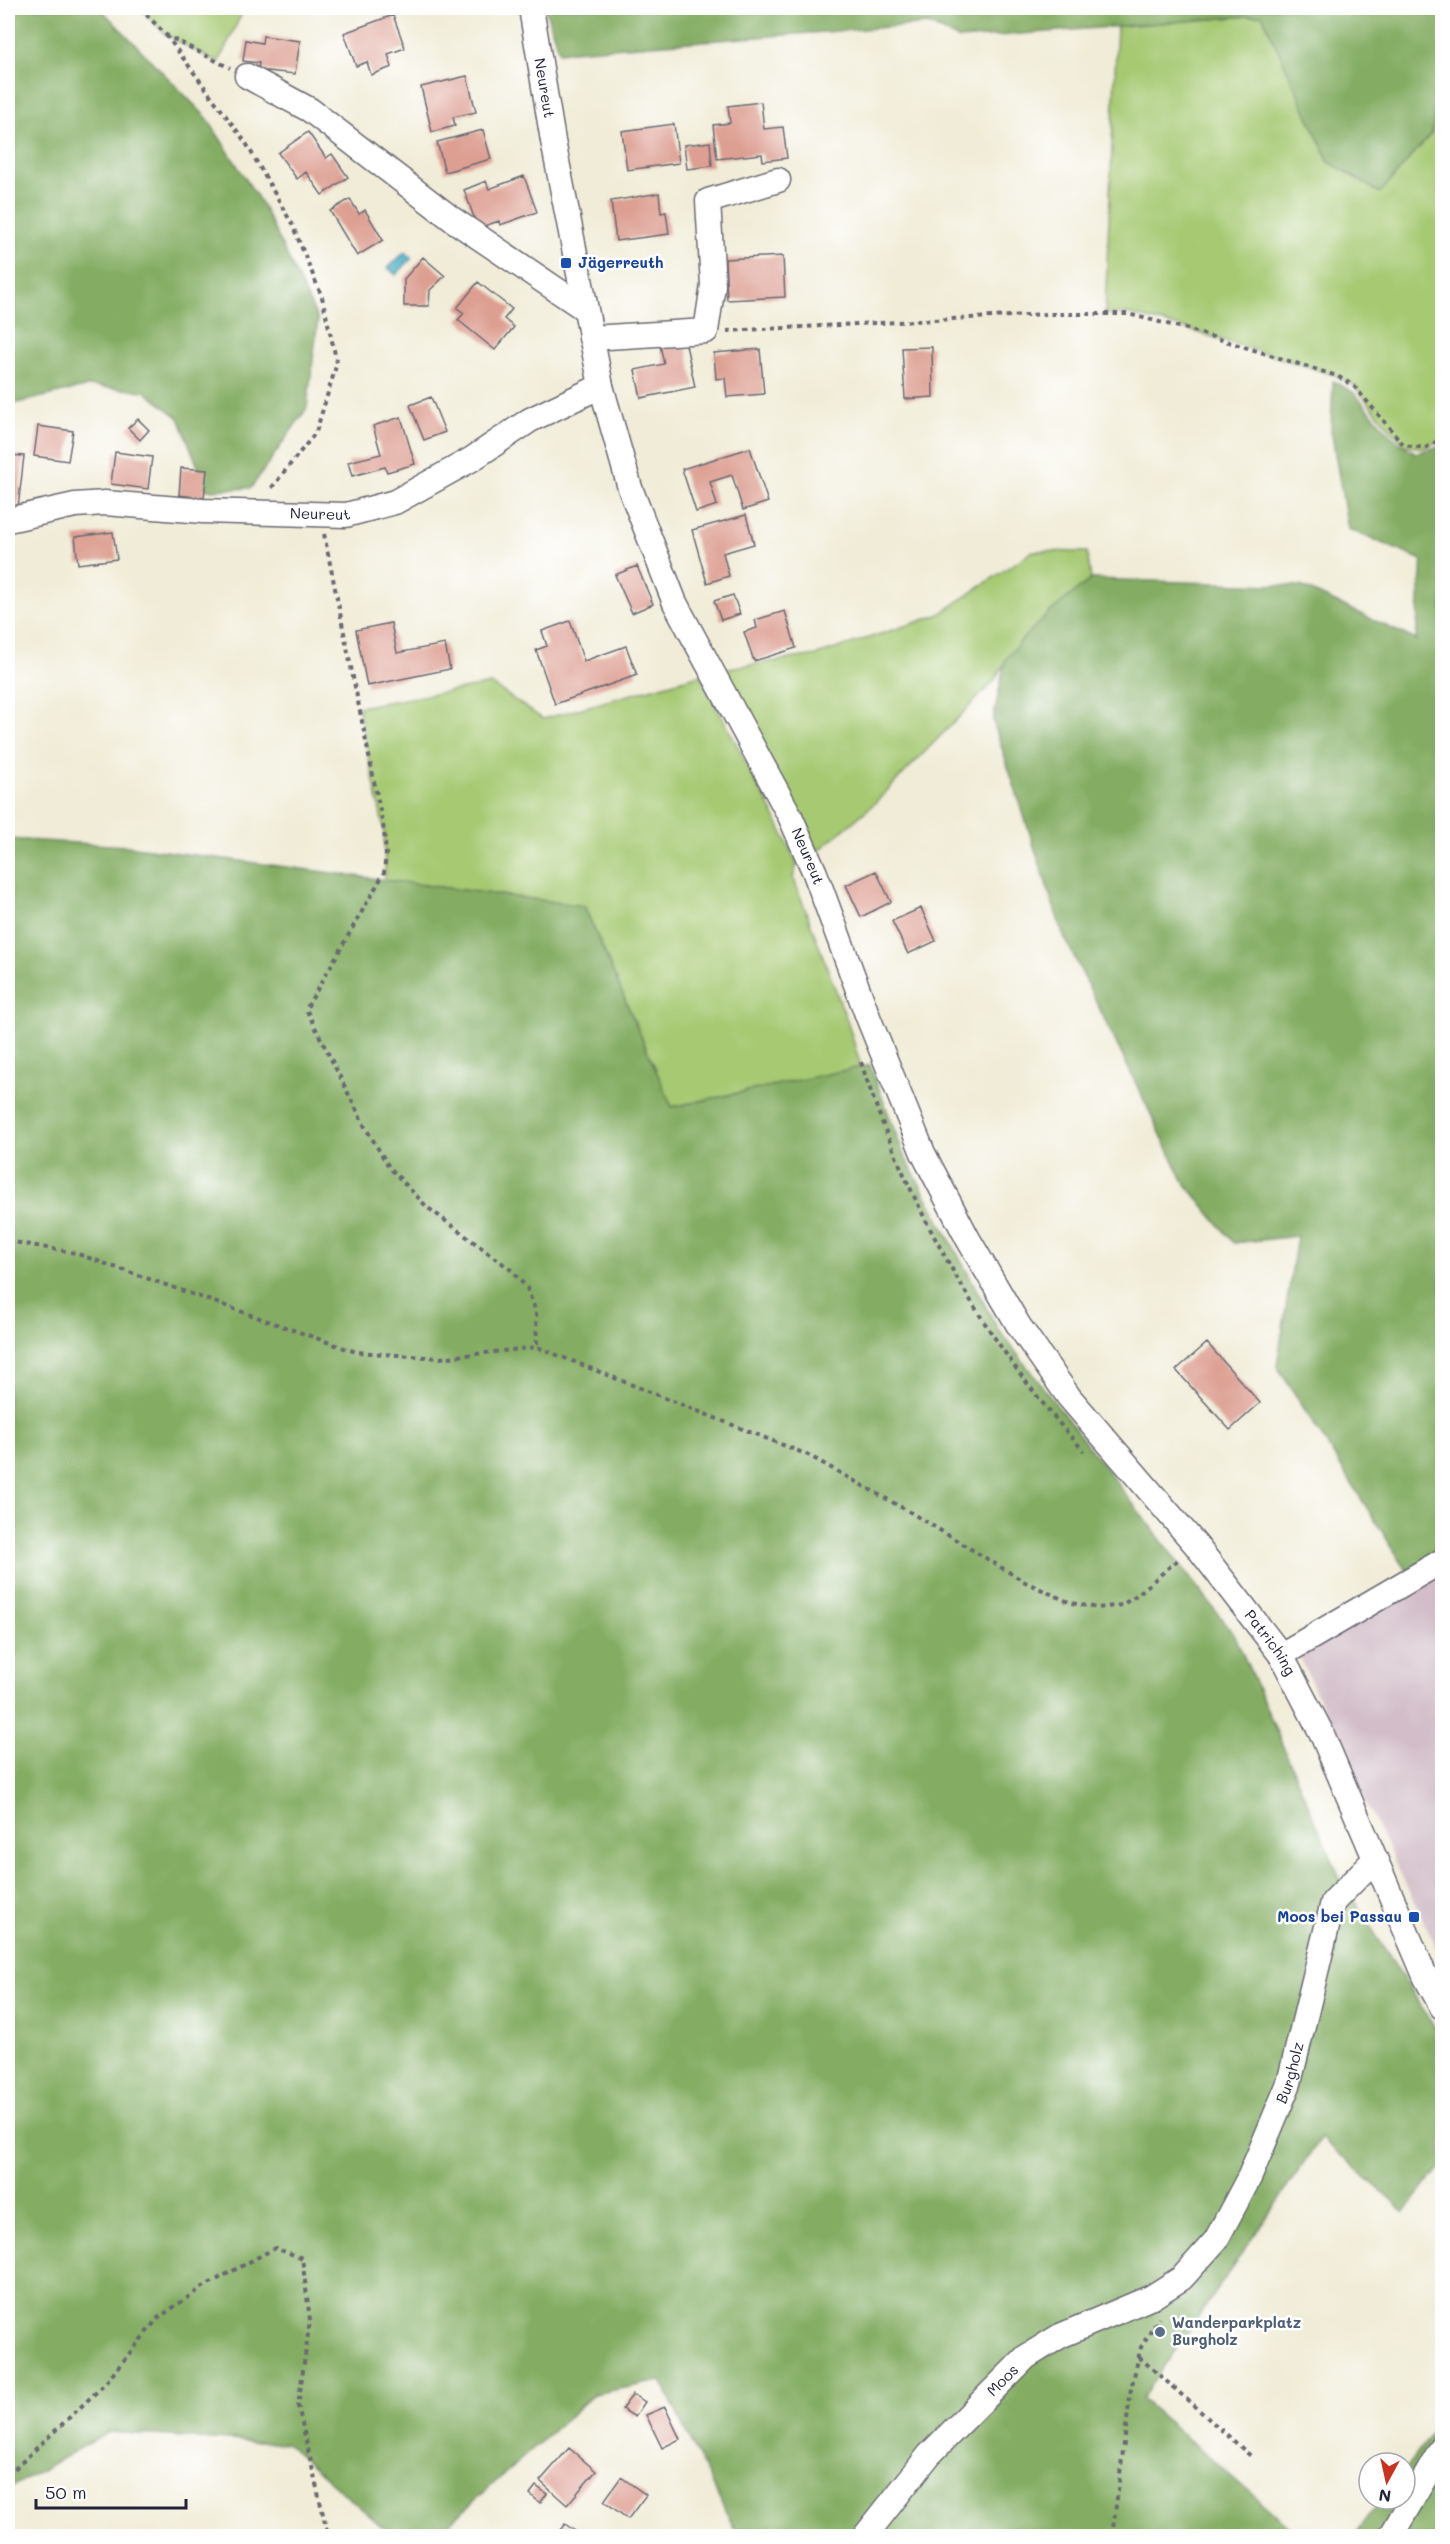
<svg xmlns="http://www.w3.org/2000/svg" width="1450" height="2544" font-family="Mali,sans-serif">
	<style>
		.industrial { fill: #d2bdc8 }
		.green { fill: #a6c972; stroke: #647656; stroke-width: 1.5 }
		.forest { fill: #84ad64; stroke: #536850; stroke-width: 1.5 }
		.water { fill: #46adc5; stroke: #346880; stroke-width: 1.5 }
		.building { fill: #dd9f92 }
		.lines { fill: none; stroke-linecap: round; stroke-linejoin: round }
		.minor-casing { stroke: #6a6972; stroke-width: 27 }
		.path { stroke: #6a6972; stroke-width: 4; stroke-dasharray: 4.5 4.5; stroke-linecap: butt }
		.minor { stroke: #fff; stroke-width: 24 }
		.transit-dot { fill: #1a4fb4; stroke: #fff; stroke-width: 2 }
		.service-dot { fill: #5c6f8a; stroke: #fff; stroke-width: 2 }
		.labels { text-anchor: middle; stroke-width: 5; stroke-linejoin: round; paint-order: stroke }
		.street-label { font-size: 15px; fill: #22223b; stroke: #fff }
		.transit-label { font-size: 15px; font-weight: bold; fill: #164399; stroke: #fff; text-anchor: start }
		.service-label { font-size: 15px; font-weight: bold; fill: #4e5e75; stroke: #fff; text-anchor: start }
	</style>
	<rect width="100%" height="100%" fill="#fff"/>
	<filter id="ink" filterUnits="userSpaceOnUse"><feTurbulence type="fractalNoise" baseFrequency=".0167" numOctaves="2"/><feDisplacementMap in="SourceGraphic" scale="12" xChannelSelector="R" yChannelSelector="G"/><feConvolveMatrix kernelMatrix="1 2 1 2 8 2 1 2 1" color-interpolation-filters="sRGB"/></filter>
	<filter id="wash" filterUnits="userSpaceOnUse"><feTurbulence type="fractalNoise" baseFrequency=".008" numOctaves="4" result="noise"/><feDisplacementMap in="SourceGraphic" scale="24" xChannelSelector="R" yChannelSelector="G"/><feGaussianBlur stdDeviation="1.35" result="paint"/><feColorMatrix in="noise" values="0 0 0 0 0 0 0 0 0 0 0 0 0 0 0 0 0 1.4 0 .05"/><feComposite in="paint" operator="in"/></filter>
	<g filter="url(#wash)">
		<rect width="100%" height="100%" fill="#f0ecd7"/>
		<path class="industrial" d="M1442,1550V1958L1365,1801L1295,1646Z"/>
		<path class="green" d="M140,8H239L242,13L218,63L166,35Z
			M1263,15L1329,162L1432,133L1442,43V439L1425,448L1404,445L1354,386L1337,376L1187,329L1128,314H1105L1117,26Z
			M1033,551L1087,552L1091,579C1054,609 1017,638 994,681L874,804L817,852L721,669L817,655L938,615Z
			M700,675L774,815L797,864L793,877L848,1023L861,1067L672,1107L584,906L385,880L384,830L358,707L491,684L543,719Z"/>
		<path class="forest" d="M8,8H100L207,118L263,206L318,320L307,408L251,488L207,490L179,418L144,391L89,386L8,405Z
			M545,8H1442V43L1432,133L1380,193L1329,162L1262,15L959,39L928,24L559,52Z
			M1333,381L1353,392L1397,442L1416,453L1442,446V1550L1407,1571L1277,1366L1297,1236L1234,1243L1184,1182L1062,932L993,721L1005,660L1025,636L1051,611L1091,579L1301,586L1416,640L1422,560L1348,529L1331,430Z
			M8,839L127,846L584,906L672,1107L870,1065L904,1155L998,1329L1235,1636L1341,1880L1442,2039V2165L1405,2212L1321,2138L1142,2399L1300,2536H738L661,2381L594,2394L435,2536H393L287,2444L109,2432L8,2489Z
			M1442,2419V2536H1354L1382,2499H1405V2469Z"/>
		<path class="water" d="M405,252L412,258L396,275L388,268Z"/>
		<g id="blocks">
			<path class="building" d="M393,15L405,48L388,54L392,67L371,75L367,62L356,66L344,33Z
				M263,36L300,41L295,74L258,70L259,63L243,61L246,40L262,43Z
				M467,76L476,112L453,117L455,126L432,132L421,87Z
				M761,102L764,129L783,127L787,158L763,161L762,154L717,159L713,125L730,123L728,106Z
				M674,124L679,163L627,170L622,131Z
				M483,130L491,159L445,172L437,142Z
				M308,132L326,158L332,154L348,177L322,195L306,172L297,179L278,153Z
				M710,142L712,166L687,169L684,145Z
				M524,176L537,212L500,225L499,221L478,228L464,190L486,181L489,189Z
				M659,193L661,213L666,212L669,234L616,241L611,201Z
				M350,199L359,214L365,210L383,240L357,256L330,211Z
				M783,256L785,297L727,300L725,259Z
				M423,257L445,276L430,290L429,306H404V279Z
				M478,282L512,309L504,319L514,327L495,350L458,320L464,313L457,308Z
				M685,340L695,387L641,398L635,370L664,364L660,345Z
				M932,347L933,397L905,399L902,348Z
				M760,349L764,394L727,397L725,378L716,379L714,353Z
				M431,397L445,432L424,440L410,405Z
				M401,417L415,464L387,472L385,467L352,476L348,462L381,454L373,426Z
				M138,419L149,430L140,440L128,428Z
				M38,426L73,431L68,461L34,456Z
				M750,448L768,502L743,510L732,475L710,482L717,505L696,512L682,469Z
				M115,452L152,457L148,489L111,484Z
				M8,455L24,456L18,508L8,506Z
				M181,468L207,470L204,498L179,495Z
				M746,515L754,544L723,553L729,576L707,583L692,530Z
				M113,532L117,559L78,564L75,537Z
				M637,566L653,604L632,613L615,575Z
				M733,595L740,614L721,620L714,601Z
				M785,611L796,648L754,661L744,632L757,628L755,620Z
				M570,621L584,661L626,646L637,675L555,704L536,650L547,646L542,631Z
				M391,623L397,653L445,644L450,669L367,686L356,630Z
				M876,871L891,902L861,917L846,885Z
				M921,908L936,941L908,954L892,921Z
				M1207,1343L1260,1403L1230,1430L1176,1370Z
				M633,2394L645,2402L635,2417L622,2409Z
				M665,2407L680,2439L662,2448L646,2415Z
				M569,2448L596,2471L567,2505L540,2481Z
				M621,2477L646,2495L628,2519L604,2501Z
				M536,2486L547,2494L540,2503L530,2494Z
				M565,2524L582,2536H555Z"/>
		</g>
	</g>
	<g filter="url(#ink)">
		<use href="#blocks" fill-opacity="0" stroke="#6a6972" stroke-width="1.5"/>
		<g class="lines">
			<g class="minor-casing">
				<g id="minor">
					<path id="s1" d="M531,8L553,141L601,386L630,488L675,603L790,816L815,873L868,1017L923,1153L968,1239L1019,1326L1069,1397L1196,1545L1281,1655L1321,1732L1426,1978L1442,2007"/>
					<path d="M247,76L310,110L452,219L585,309"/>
					<path d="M591,338L706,331L713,285L708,201L778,180"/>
					<path id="s2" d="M8,520L75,505L105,503L203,511L346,515L395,502L472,459L530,420L601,386"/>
					<path d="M1281,1655L1442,1561"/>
					<path id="s3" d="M865,2536L929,2455L1026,2357L1060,2336L1152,2297L1182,2278L1216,2240L1250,2176L1289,2083L1333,1902L1375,1859"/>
					<path d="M1391,2536L1442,2448"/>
				</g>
			</g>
			<path class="path" d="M140,8L166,35L230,68
				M166,35L246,143L292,224L322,297L337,363L316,432L269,491
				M727,331L1047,314H1128L1187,329L1337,376L1354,386L1404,445L1425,448L1442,439
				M324,534L384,830L386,854L384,873L306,1009L364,1125L389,1167L427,1207L510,1269L527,1288L536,1312L537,1347
				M861,1062C905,1201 984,1343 1084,1451
				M8,1241L75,1253L356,1352L440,1358L537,1347L808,1455L910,1512L1025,1582L1071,1603L1098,1608L1122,1605L1138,1594L1180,1558
				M1139,2357L1253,2458
				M8,2475L104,2385L158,2318L203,2287L275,2248L302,2258L310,2320L298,2406L328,2536
				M1112,2536L1131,2389L1141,2347L1159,2318"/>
			<use href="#minor" class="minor"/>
		</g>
	</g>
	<g class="transit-dot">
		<rect x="560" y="257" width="12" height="12" rx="3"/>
		<rect x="1408" y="1911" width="12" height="12" rx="3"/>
	</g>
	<circle class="service-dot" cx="1160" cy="2332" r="6"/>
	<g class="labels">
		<g class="street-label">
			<text dy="5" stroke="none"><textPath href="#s1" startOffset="81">Neureut</textPath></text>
			<text dy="5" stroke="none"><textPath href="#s2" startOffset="314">Neureut</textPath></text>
			<text dy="5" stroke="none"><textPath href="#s1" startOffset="900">Neureut</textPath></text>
			<text dy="5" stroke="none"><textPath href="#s1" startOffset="1821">Patriching</textPath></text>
			<text dy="5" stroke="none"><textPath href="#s3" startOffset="651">Burgholz</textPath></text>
			<text dy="5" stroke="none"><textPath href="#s3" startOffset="208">Moos</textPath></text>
		</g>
		<g class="transit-label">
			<text x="578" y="268">Jägerreuth</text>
			<text x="1402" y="1922" text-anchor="end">Moos bei Passau</text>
		</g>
		<g class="service-label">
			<text x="1172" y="2328">Wanderparkplatz<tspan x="1172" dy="17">Burgholz</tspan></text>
		</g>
	</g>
	<rect width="1450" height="2544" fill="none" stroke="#fff" stroke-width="30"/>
	<g transform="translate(1387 2481) rotate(188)"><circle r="28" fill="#ffffff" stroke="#a7a7b1" stroke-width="1.5"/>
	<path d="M0-4.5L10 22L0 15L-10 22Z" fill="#c8321e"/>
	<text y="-9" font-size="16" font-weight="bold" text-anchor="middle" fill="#22223b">N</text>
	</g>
	<path d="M36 2499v9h150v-9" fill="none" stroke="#22223b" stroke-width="3"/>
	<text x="45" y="2499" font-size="18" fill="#22223b" stroke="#ffffff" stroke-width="4.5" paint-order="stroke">50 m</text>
</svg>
